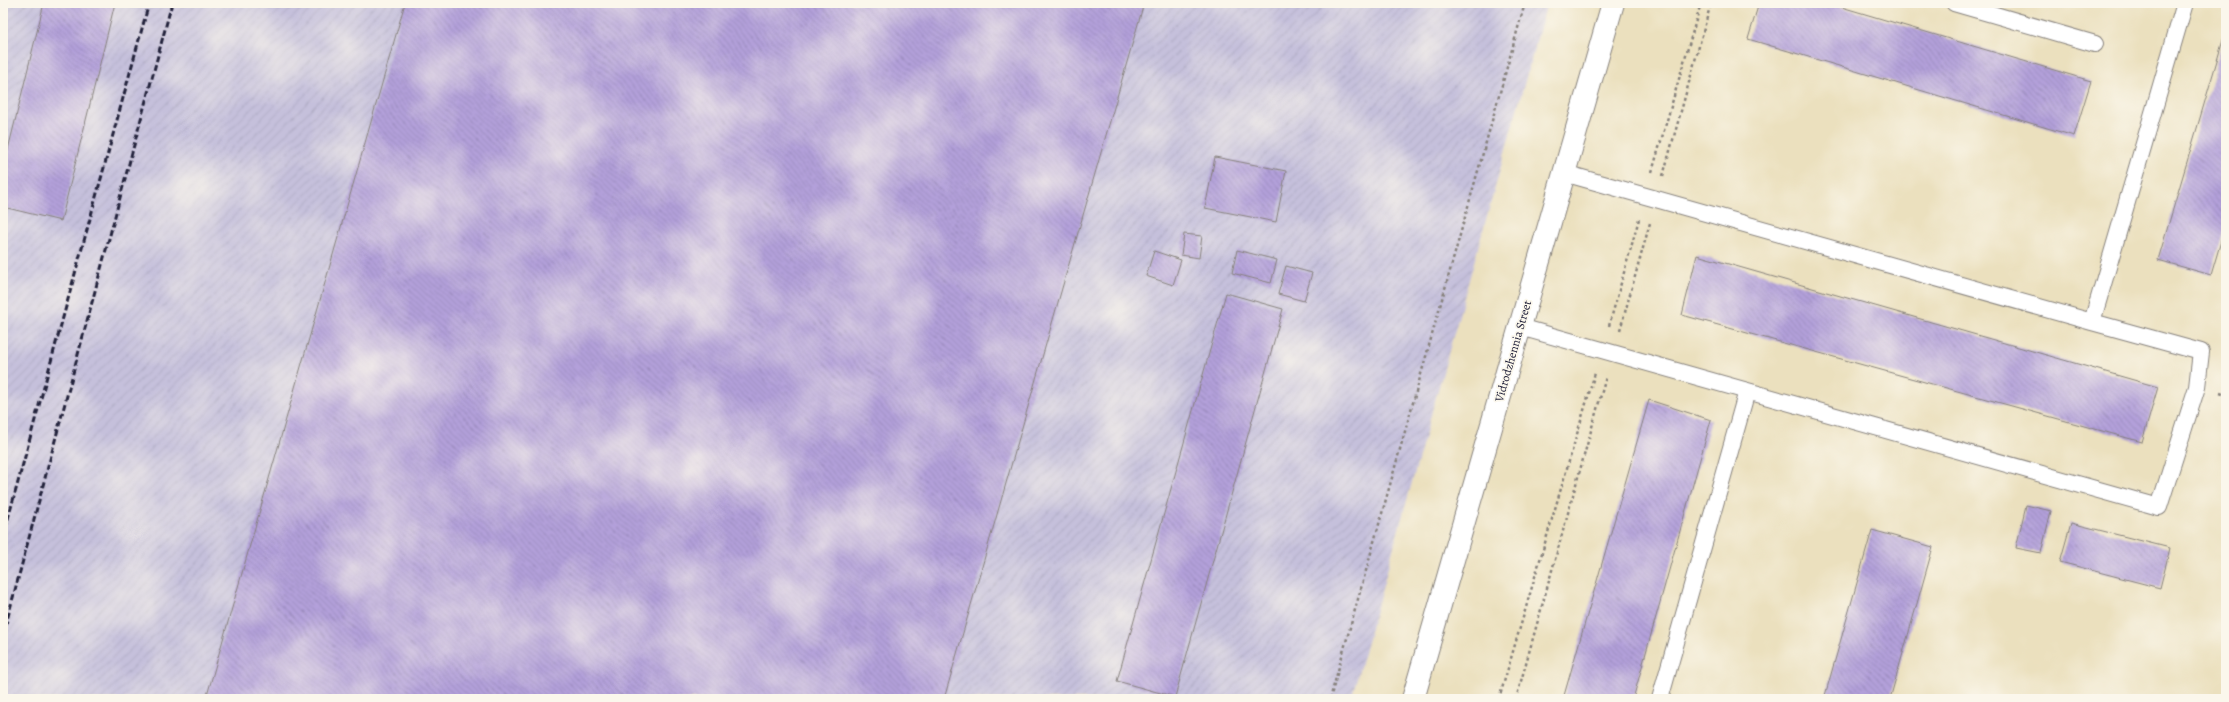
<svg xmlns="http://www.w3.org/2000/svg" width="2229" height="702" font-family="Alegreya,serif">
	<style>
		.industrial { fill: url(#industrial-furrows) }
		.building { fill: url(#building-back-hatch) }
		.lines { fill: none; stroke-linecap: round; stroke-linejoin: round }
		.service-casing { stroke: #86817c; stroke-width: 18 }
		.tertiary-casing { stroke: #86817c; stroke-width: 24 }
		.path { stroke: #86817c; stroke-width: 2.5; stroke-dasharray: 3 3; stroke-linecap: butt }
		.service { stroke: #fff; stroke-width: 16 }
		.tertiary { stroke: #fff; stroke-width: 22 }
		.rail { stroke: #22223b; stroke-width: 3; stroke-dasharray: 6 3; stroke-linecap: butt }
		.labels { text-anchor: middle; stroke-width: 3.5; stroke-linejoin: round; paint-order: stroke }
		.street-label { font-size: 12px; fill: #22223b; stroke: #fbf7ec }
	</style>
	<defs>
		<pattern id="industrial-furrows" width="10" height="10" patternUnits="userSpaceOnUse"><rect width="10" height="10" fill="#c5c0db"/><path d="M-1 1l2-2M0 10L10 0M9 11l2-2" fill="none" stroke="#a9a5bd"/></pattern>
		<pattern id="building-back-hatch" width="6" height="6" patternUnits="userSpaceOnUse"><rect width="6" height="6" fill="#b3a0da"/><path d="M-1 5l2 2M0 0l6 6M5-1l2 2" fill="none" stroke="#9182b2"/></pattern>
	</defs>
	<rect width="100%" height="100%" fill="#fbf7ec"/>
	<filter id="ink" filterUnits="userSpaceOnUse"><feTurbulence type="fractalNoise" baseFrequency=".025" numOctaves="2"/><feDisplacementMap in="SourceGraphic" scale="8" xChannelSelector="R" yChannelSelector="G"/><feConvolveMatrix kernelMatrix="1 2 1 2 8 2 1 2 1" color-interpolation-filters="sRGB"/></filter>
	<filter id="wash" filterUnits="userSpaceOnUse"><feTurbulence type="fractalNoise" baseFrequency=".012" numOctaves="4" result="noise"/><feDisplacementMap in="SourceGraphic" scale="16" xChannelSelector="R" yChannelSelector="G"/><feGaussianBlur stdDeviation="0.9" result="paint"/><feColorMatrix in="noise" values="0 0 0 0 0 0 0 0 0 0 0 0 0 0 0 0 0 1.4 0 .05"/><feComposite in="paint" operator="in"/></filter>
	<g filter="url(#wash)">
		<rect width="100%" height="100%" fill="#ebe0be"/>
		<path class="industrial" d="M3,3H1547L1351,699H3Z"/>
		<g id="blocks">
			<path class="building" d="M44,3H115L61,221L3,207V170Z
				M405,3H1144L944,699H206Z
				M1759,3H1828L2091,81L2074,136L1748,39Z
				M2226,30V224L2211,275L2158,260Z
				M1215,157L1286,171L1276,222L1205,208Z
				M1184,234L1202,236L1199,258L1181,255Z
				M1237,250L1277,260L1271,283L1232,273Z
				M1154,251L1181,260L1173,285L1146,276Z
				M1697,255L2158,387L2142,442L1682,315Z
				M1286,266L1312,273L1304,301L1278,294Z
				M1226,293L1283,309L1175,697L1117,681Z
				M1649,400L1711,420L1633,699H1563Z
				M2026,505L2051,511L2041,553L2016,548Z
				M2071,523L2170,548L2160,588L2060,562Z
				M1872,530L1933,547L1890,699H1824Z"/>
		</g>
	</g>
	<g filter="url(#ink)">
		<use href="#blocks" fill-opacity="0" stroke="#86817c" stroke-width="1"/>
		<g class="lines">
			<g class="service-casing">
				<path id="service" d="M1954,3L2095,44
					M1564,173L2092,322
					M1520,327L2159,507L2197,387L2201,352L2092,322L2185,3
					M1660,699L1747,391"/>
			</g>
			<g class="tertiary-casing">
				<path id="tertiary" d="M1413,699L1613,3"/>
			</g>
			<path class="path" d="M1652,172L1701,3
				M1663,176L1711,3
				M1609,326L1639,219
				M1620,330L1650,223
				M2220,393L2226,395
				M1330,699L1525,3
				M1499,699L1595,373
				M1516,699L1606,377"/>
			<use href="#service" class="service"/>
			<use href="#tertiary" class="tertiary"/>
			<path class="rail" d="M3,537L149,3
				M3,635L172,3"/>
		</g>
	</g>
	<g class="labels">
		<g class="street-label">
			<text transform="translate(1513 351) rotate(-74)" y="4">Vidrodzhennia Street</text>
		</g>
	</g>
	<rect width="2229" height="702" fill="none" stroke="#fbf7ec" stroke-width="16"/>
</svg>
